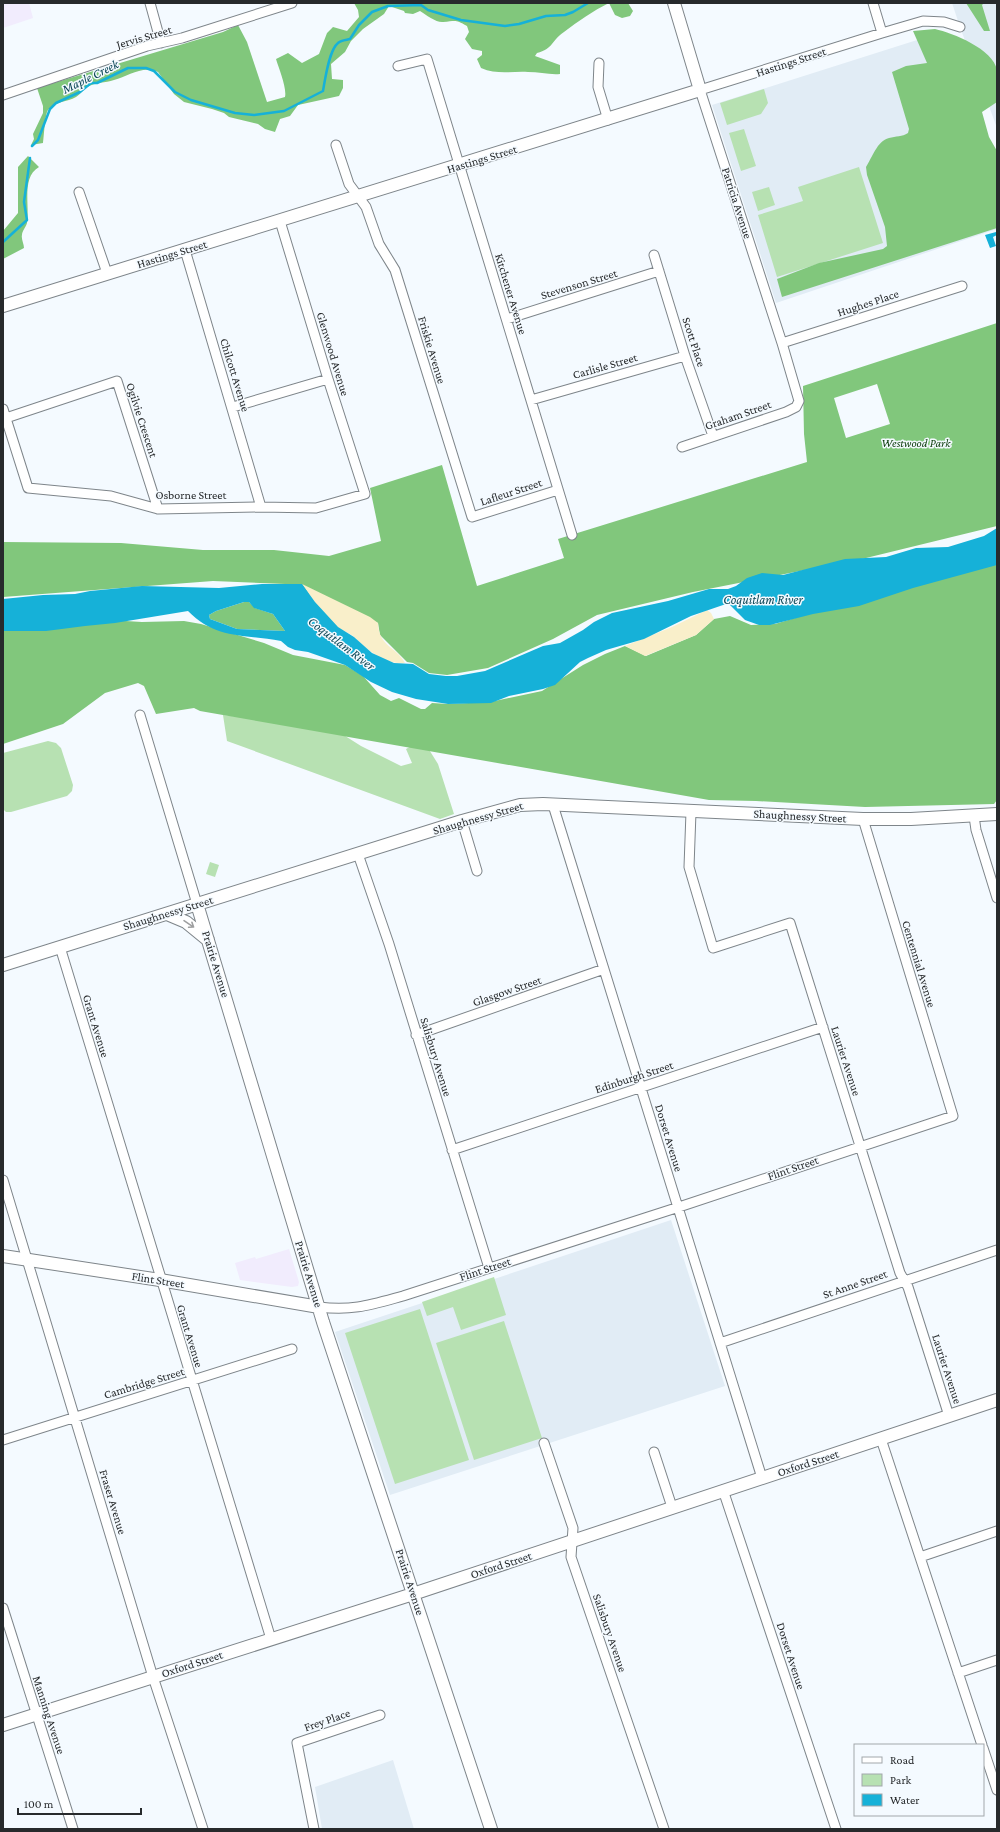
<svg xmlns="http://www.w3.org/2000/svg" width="1000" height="1832" font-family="'Crimson Pro',serif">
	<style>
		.commercial { fill: #f1ecfd }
		.built { fill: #e1ecf5 }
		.green { fill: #b7e1b2 }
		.forest { fill: #81c77c; fill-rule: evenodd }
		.sand { fill: #f9efca }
		.water { fill: #16b1d8; fill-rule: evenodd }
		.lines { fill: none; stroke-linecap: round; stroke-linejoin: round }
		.stream { stroke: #16b1d8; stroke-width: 2.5 }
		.street-casing { stroke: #7e858a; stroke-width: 11 }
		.secondary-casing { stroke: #7e858a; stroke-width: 14 }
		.street { stroke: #fff; stroke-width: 9 }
		.secondary { stroke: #fff; stroke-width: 12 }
		.oneway { stroke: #9e9fa0 }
		.labels { text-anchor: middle; stroke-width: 3; stroke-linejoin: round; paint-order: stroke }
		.street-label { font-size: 12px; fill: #272a2c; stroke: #f4faff }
		.park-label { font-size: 12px; font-style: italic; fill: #0b3c0a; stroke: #f4faff }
		.water-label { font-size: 13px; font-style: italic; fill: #0b4656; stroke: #f4faff }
	</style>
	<rect width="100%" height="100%" fill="#f4faff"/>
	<path class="commercial" d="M3,3H29L33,18L3,28Z
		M289,1249L299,1282L298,1286L292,1287L240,1280L235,1263L255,1257L256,1259Z"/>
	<path class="built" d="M952,3H997V128L960,27Z
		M936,34L997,229L776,303L712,105Z
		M671,1220L725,1386L390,1495L335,1332Z
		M393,1760L414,1829H322L315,1787Z"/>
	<path class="green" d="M764,89L768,103L761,114L727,125L720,103Z
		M744,129L756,166L741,171L729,133Z
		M859,167L883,243L777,277L758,215L803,201L798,187Z
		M769,187L775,205L758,211L752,192Z
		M223,715L331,727L361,746L401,766L412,763L406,749L423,740L438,764L454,814L440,819L227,741Z
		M48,741L56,743L61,748L73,785L72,791L67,796L11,812H6L3,809V753Z
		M210,862L219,865L215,877L206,874Z
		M494,1277L506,1315L461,1330L453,1307L427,1316L422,1302Z
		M420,1309L469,1460L395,1484L345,1333Z
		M504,1321L542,1438L474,1460L436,1343Z"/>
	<path class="forest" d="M354,3H628L633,11L630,16L622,18L615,15L609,3C593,11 578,21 564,32C552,40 553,49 537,53L535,56L560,65V74C550,75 539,72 528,72C512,71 497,75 481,68L477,59L482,55V51L472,49L465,39L469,32L467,26C455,19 456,21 443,22C437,23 426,15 420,11L413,14L405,13L404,11L389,6L384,14L363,29L351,41L345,52L331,64L332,79L343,80V88L339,96L298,105L290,116L280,119L275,132L265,129L258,124L229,117L224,113L212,109L184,102L174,94L158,72C143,65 128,76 114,80C105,83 96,82 87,87C83,89 81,94 76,97C67,102 56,101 48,110C45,114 44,136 43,143L31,145L34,139L33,134L43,113V106L37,88L223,32L238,25L247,42L267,102L285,97C287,88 279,69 276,59L288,53L302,63L319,54L327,33L333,27L347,31L359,17L358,10Z
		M966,3H984L982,5L990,31H984Z
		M935,29C953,33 993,49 997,70C999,80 997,92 997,102L982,112L989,137L997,151V228L782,297L777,279L819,263L883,249L887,246L885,227L867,175L866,167C872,158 877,141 889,138C896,136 902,137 908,133L909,129L892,72L906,66L927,63L913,31Z
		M28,156L39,167C21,177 30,207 27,223C26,227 22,231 22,235C21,239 24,244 24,248L3,259V231L18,213V167Z
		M997,323V526L866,558L693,592L597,615L553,639L488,668L447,675L429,673L413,663L407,662L380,635L378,623L285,584L213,581L3,597V542L121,543L203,550H274L329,556L381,541L370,488L442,465L477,586L564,558L558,539L807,462L804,434L803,386ZM877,384L890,424L846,438L834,398Z
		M997,557V800L994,804L865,807L756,801L709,800L200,711L194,708L156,714L144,686L138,683L105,693L63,724L3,744V628L93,619L142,622L184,621L201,624L264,643L293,655L345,665L363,676L380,695L391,701L399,698L421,709H425L432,703L448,704L490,702L542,691L583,665L605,654L625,646L646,656L696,635L714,619L730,616L751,625L775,624Z
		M244,602H249L255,608L273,614L285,631L237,629L210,619L209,615L216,611Z"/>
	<path class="sand" d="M302,584L370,617L378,623C379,647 396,646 405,663C384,665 367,649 353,636C348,632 342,631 337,627C323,614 312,599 302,584Z
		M707,610L711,613L714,619L696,635L645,656L625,646L672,627Z"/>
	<path class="water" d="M996,232L997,235L993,237L996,246L990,248L985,235Z
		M997,528V565L913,588L859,606L813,614L770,625H759L745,620L729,604H726L691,616L644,639L606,650L588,658L580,662L555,685L543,689L509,696L491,703L448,704L416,699L392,692L371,682L345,665L308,652L295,650L288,647L281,641C246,634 216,640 188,611L115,623L85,626L46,631H3V599L43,595L75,594L90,591L142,586L219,588L262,584H302L315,602L338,627L354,637L372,653L394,663L413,664L429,674L446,676H457L485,671L543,646L560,643L583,630L594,622L612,613L668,601L709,589H728L736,586L747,578L762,573L783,575L845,559L886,557L916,548L948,547L984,536ZM244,602H249L254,608L273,614L285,631L237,629L210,619L209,615L216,611Z"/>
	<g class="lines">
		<path class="stream" d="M32,146L38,140L50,109L56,103L80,92L91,83H97L128,68H146L154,71L175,92L191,100L235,113L254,115L284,111L323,91C325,80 329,50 338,43C341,40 346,40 350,39L359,25L372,12L388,6L421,5L428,10L461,20L505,26L519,24L546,16L565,15L573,12L588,3
			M3,242L27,220L24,202L30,158"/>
		<g class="street-casing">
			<path id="street" d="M150,3L161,43
				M873,3L882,33
				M599,63L598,87L608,120
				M398,66L427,59L572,535
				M3,95L147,46L182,38L292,3
				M336,145L349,184L366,207L379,244L395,270L472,517L558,490
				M79,192L107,273
				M185,250L261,507
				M654,255L685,356L713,436
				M507,319L659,271
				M782,343L962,286
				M531,400L685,356
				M233,407L328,379
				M3,409L28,488L111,496L158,509L261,507L316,508L365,494L328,379L280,221
				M6,418L117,381L158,509
				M682,447L786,412L796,407L799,401L782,343L700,90L882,33L923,21L944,22L960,27
				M140,715L197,904
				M553,805L762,1478
				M691,812L689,867L713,948L790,923L900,1273L908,1287L949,1416
				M974,816L976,830L997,898
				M462,821L477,871
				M358,854L389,944L489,1268
				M60,947L271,1639
				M416,1035L604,969
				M452,1150L823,1027
				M3,1180L153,1677L203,1829
				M319,1307C353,1311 370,1305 403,1296L679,1207L953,1116L863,819
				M720,1343L997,1250
				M881,1439L982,1745
				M3,1440L292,1349
				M544,1443L573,1528L571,1557L664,1829
				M654,1452L672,1507
				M723,1490L836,1829
				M920,1557L997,1531
				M3,1608L73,1829
				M958,1673L997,1660
				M983,1748L997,1790
				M314,1829L297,1743L380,1715"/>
		</g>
		<g class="secondary-casing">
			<path id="secondary" d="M3,306L700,90L674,3
				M197,904L323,1322L491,1829
				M167,914L186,922L208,940
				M3,965L462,821L520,805L543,804L863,819H911L997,814
				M3,1256L160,1280L319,1307
				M3,1725L413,1594L997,1400"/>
		</g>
		<use href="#street" class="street"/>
		<use href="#secondary" class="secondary"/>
	</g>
	<defs><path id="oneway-shaft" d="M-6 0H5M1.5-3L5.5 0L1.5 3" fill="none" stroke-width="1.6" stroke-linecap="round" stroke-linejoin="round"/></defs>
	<use class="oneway" href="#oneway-shaft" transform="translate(189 924) rotate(34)"/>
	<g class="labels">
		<g class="street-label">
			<text transform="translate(144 37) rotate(-16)" y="4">Jervis Street</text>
			<text transform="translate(791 62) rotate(-18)" y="4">Hastings Street</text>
			<text transform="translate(482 159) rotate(-17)" y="4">Hastings Street</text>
			<text transform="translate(737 203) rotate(72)" y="4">Patricia Avenue</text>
			<text transform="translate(172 254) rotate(-17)" y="4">Hastings Street</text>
			<text transform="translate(579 284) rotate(-17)" y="4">Stevenson Street</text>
			<text transform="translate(511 294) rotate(73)" y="4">Kitchener Avenue</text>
			<text transform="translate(868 303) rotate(-18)" y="4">Hughes Place</text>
			<text transform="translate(694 342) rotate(72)" y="4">Scott Place</text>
			<text transform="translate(432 350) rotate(73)" y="4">Friskie Avenue</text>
			<text transform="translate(333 354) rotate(73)" y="4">Glenwood Avenue</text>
			<text transform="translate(605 366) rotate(-16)" y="4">Carlisle Street</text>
			<text transform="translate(235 375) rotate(73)" y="4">Chilcott Avenue</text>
			<text transform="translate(738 415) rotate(-19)" y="4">Graham Street</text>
			<text transform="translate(142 420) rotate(72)" y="4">Ogilvie Crescent</text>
			<text transform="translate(511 492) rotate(-18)" y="4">Lafleur Street</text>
			<text x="191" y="499">Osborne Street</text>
			<text transform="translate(800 816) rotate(3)" y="4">Shaughnessy Street</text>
			<text transform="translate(478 818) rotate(-16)" y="4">Shaughnessy Street</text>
			<text transform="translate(168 913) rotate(-17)" y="4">Shaughnessy Street</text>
			<text transform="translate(216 964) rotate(73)" y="4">Prairie Avenue</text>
			<text transform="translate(919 964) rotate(73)" y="4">Centennial Avenue</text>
			<text transform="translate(507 991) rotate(-19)" y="4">Glasgow Street</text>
			<text transform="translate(96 1026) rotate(73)" y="4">Grant Avenue</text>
			<text transform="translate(436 1057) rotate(73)" y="4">Salisbury Avenue</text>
			<text transform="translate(846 1061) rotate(72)" y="4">Laurier Avenue</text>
			<text transform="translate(634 1077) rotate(-18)" y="4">Edinburgh Street</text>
			<text transform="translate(669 1138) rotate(73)" y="4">Dorset Avenue</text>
			<text transform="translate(793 1168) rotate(-19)" y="4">Flint Street</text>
			<text transform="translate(485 1269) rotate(-18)" y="4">Flint Street</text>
			<text transform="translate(309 1274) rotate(73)" y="4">Prairie Avenue</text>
			<text transform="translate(158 1280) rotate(9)" y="4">Flint Street</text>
			<text transform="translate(855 1284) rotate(-19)" y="4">St Anne Street</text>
			<text transform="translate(190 1336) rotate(73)" y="4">Grant Avenue</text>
			<text transform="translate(947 1369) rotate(72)" y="4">Laurier Avenue</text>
			<text transform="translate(144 1383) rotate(-17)" y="4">Cambridge Street</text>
			<text transform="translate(808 1463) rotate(-18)" y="4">Oxford Street</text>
			<text transform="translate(113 1502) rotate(73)" y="4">Fraser Avenue</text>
			<text transform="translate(501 1565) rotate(-18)" y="4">Oxford Street</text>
			<text transform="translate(410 1582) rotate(72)" y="4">Prairie Avenue</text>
			<text transform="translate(610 1633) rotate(71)" y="4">Salisbury Avenue</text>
			<text transform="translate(791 1656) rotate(72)" y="4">Dorset Avenue</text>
			<text transform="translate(192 1664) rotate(-18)" y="4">Oxford Street</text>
			<text transform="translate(49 1715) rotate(72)" y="4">Manning Avenue</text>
			<text transform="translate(327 1720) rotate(-19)" y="4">Frey Place</text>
		</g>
		<g class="park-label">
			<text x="916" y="447">Westwood Park</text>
		</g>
		<g class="water-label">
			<text transform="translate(90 76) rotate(-26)" y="5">Maple Creek</text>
			<text x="763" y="604">Coquitlam River</text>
			<text transform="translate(342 643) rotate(37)" y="5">Coquitlam River</text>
		</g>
	</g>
	<rect width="1000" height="1832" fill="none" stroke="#272a2c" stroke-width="8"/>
	<rect x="854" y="1744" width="130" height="72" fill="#f4faff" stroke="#a2a7ab"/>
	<rect x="862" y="1757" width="20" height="6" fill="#ffffff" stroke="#a2a7ab"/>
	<text x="890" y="1764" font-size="12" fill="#272a2c">Road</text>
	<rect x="862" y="1774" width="20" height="12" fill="#b7e1b2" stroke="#a2a7ab"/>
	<text x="890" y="1784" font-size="12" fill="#272a2c">Park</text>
	<rect x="862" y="1794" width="20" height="12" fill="#16b1d8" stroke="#a2a7ab"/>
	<text x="890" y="1804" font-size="12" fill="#272a2c">Water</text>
	<path d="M18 1808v6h123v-6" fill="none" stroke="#272a2c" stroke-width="2"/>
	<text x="24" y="1808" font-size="12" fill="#272a2c" stroke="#f4faff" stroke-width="3" paint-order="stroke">100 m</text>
</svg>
